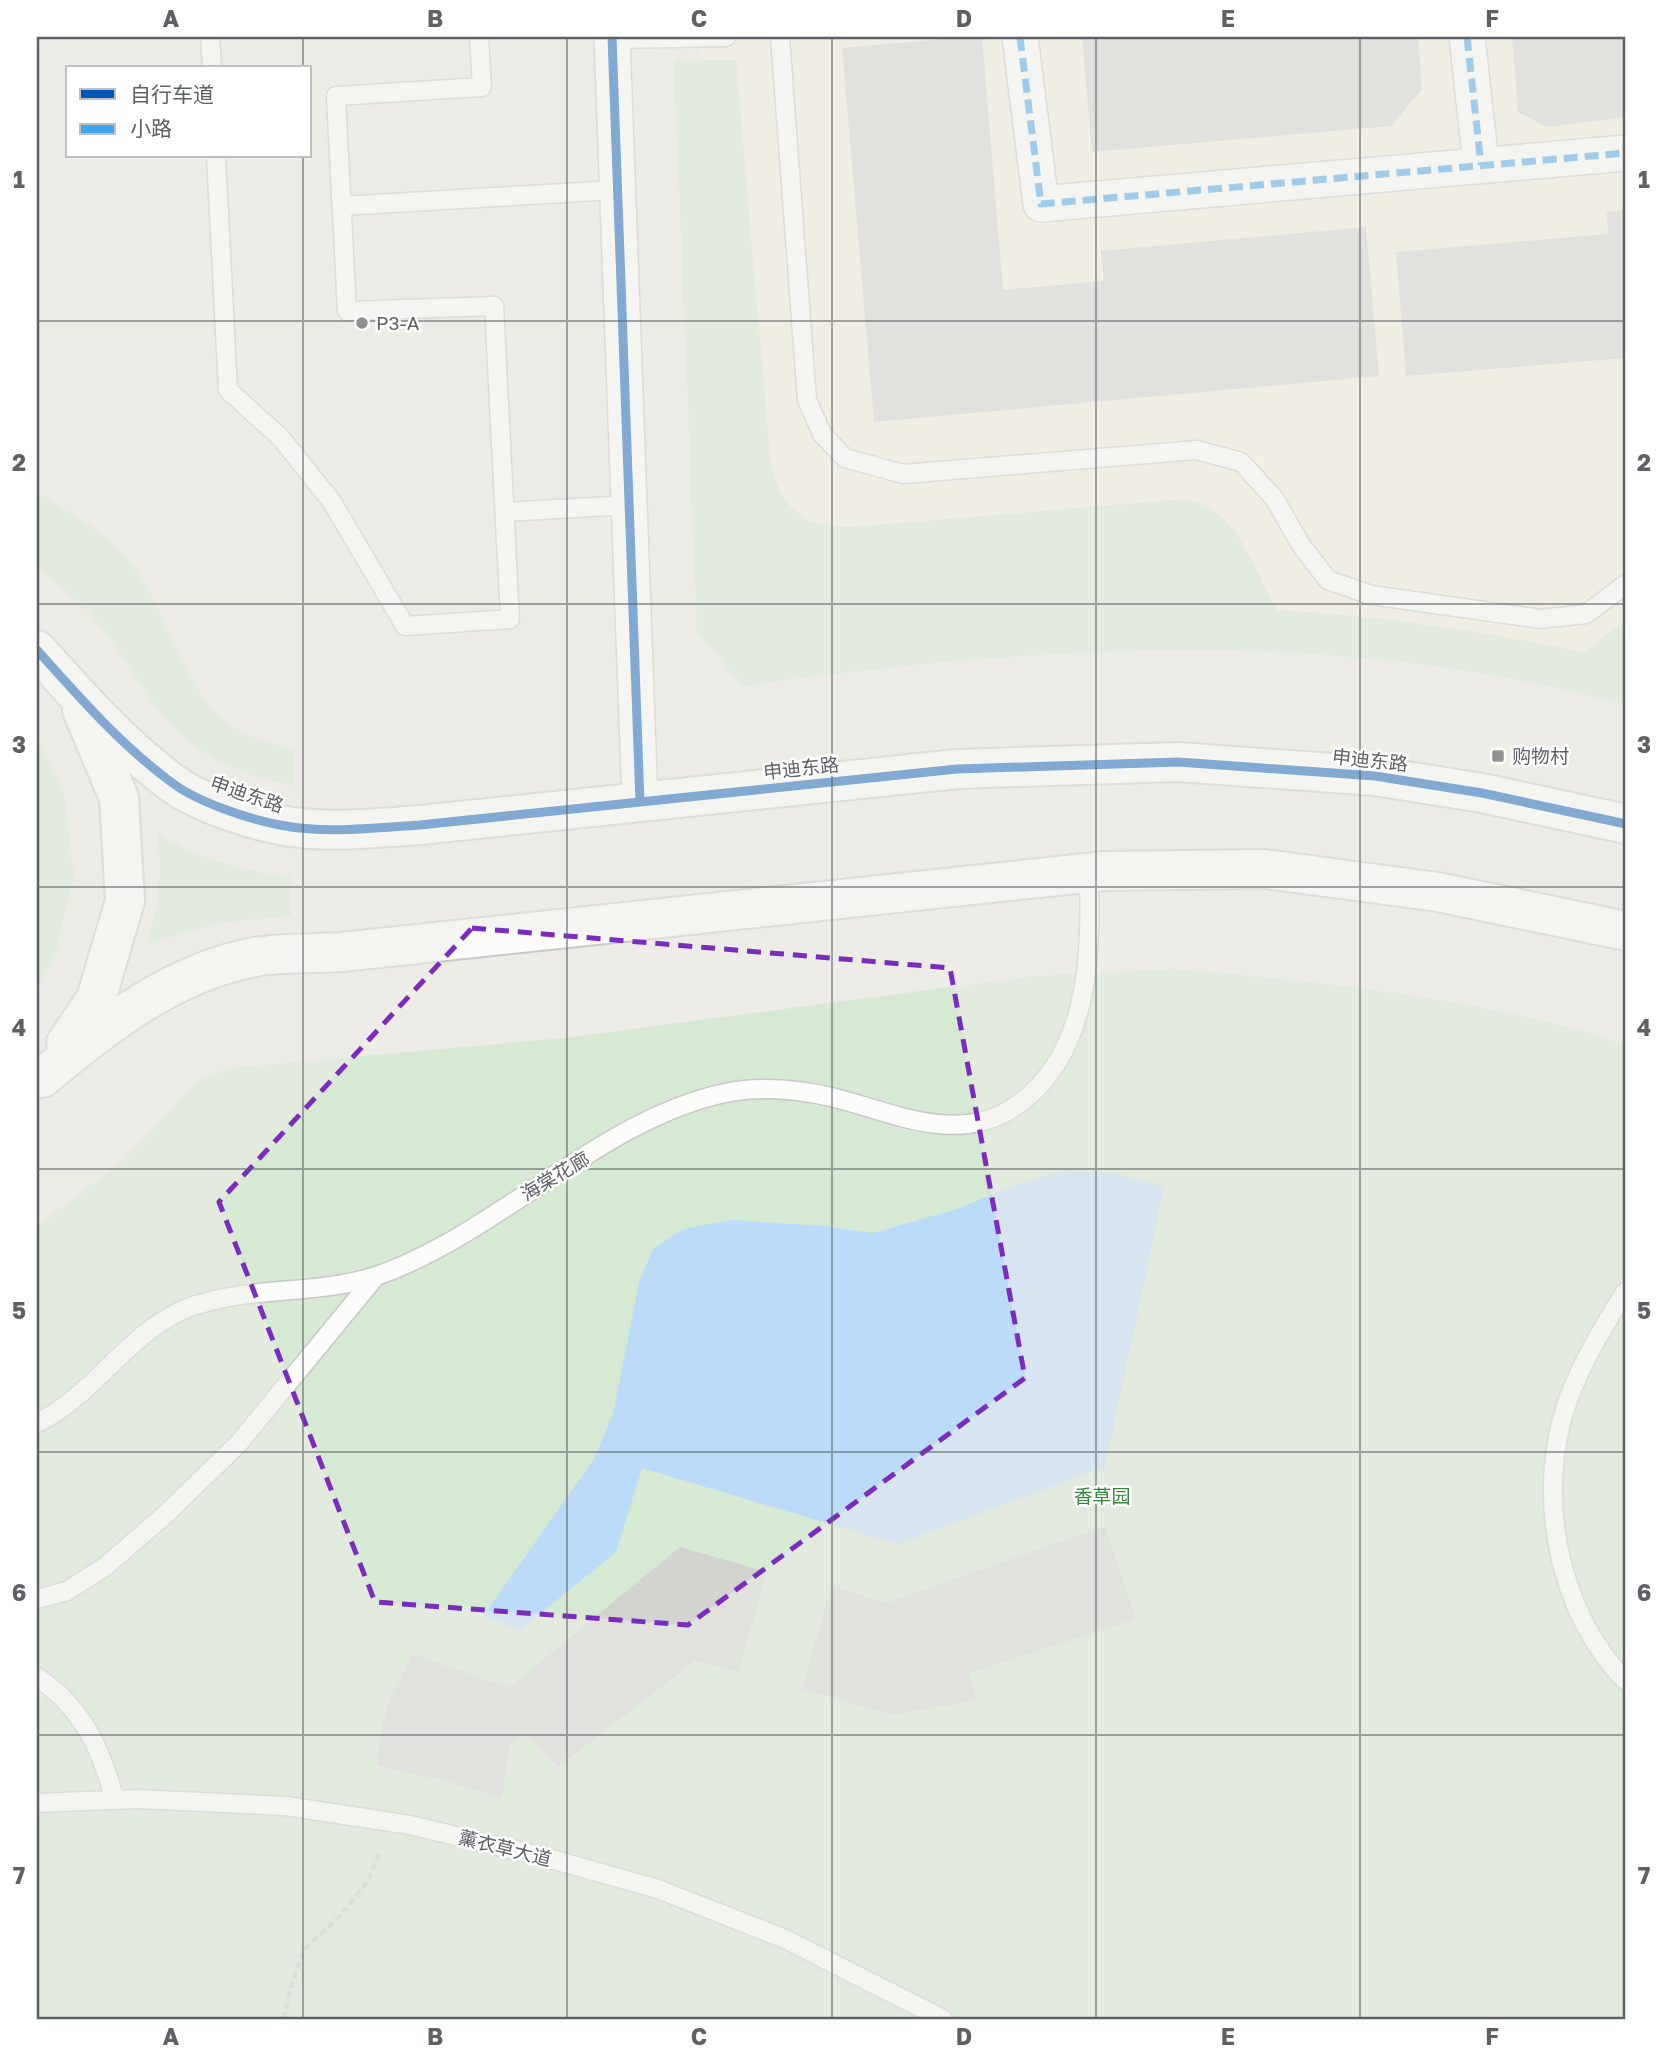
<svg xmlns="http://www.w3.org/2000/svg" width="1663" height="2056" font-family="'Golos Text','Noto Sans SC',sans-serif">
	<style>
		.commercial { fill: #f6f2e0 }
		.green { fill: #d5e9d3 }
		.water { fill: #bbdbf8 }
		.building { fill: #d3d3d0 }
		.lines { fill: none; stroke-linecap: round; stroke-linejoin: round }
		.lane-casing { stroke: #c8c8c8; stroke-width: 21 }
		.street-casing { stroke: #c8c8c8; stroke-width: 38 }
		.secondary-casing { stroke: #c9c9c9; stroke-width: 42 }
		.path { stroke: #c9cdcb; stroke-width: 4.5; stroke-dasharray: 7 3.5; stroke-linecap: butt }
		.lane { stroke: #fcfcfb; stroke-width: 18 }
		.street { stroke: #fcfcfb; stroke-width: 35 }
		.secondary { stroke: #fcfcfb; stroke-width: 38 }
		.quiet { stroke: #40a5ee; stroke-width: 7; stroke-dasharray: 14 7; stroke-linecap: butt }
		.cycleway-casing { stroke: #fff; stroke-width: 13 }
		.cycleway { stroke: #0057b8; stroke-width: 9 }
		.marked { fill: none; stroke: #7b2cbf; stroke-width: 5; stroke-dasharray: 14 9; stroke-linejoin: round }
		.grid { fill: none; stroke: #5d6065; stroke-width: 2; stroke-opacity: 0.55 }
		.poi-dot { fill: #8f9192; stroke: #fff; stroke-width: 2.5 }
		.labels { text-anchor: middle; stroke-width: 5; stroke-linejoin: round; paint-order: stroke }
		.poi-label { font-size: 19px; fill: #5d6065; stroke: #fff; text-anchor: start }
		.street-label { font-size: 19px; fill: #5d6065; stroke: #fff }
		.park-label { font-size: 19px; fill: #34853c; stroke: #fff }
		.neatline { fill: none; stroke: #5d6065; stroke-width: 2.5 }
		.grid-label { font-size: 23px; text-anchor: middle; font-weight: bold; fill: #5d6065 }
	</style>
	<rect width="100%" height="100%" fill="#edece7"/>
	<path class="commercial" d="M699,37H1626V663L1477,631L1388,619L1128,601L769,638Z"/>
	<path class="green" d="M674,60H736L771,467C787,514 802,525 851,527L1184,499C1237,505 1253,569 1277,610C1381,616 1482,632 1584,652L1626,620V705C1333,625 1040,645 743,686L697,632Z
		M37,493C71,513 110,534 134,567C169,613 185,699 235,728C253,739 275,744 295,751L293,786C264,779 233,771 208,755C157,725 135,669 100,625C83,603 58,585 37,567Z
		M37,736L64,792L74,877L54,960L37,987Z
		M157,832C199,860 242,870 291,877V916L217,923L148,944C158,906 163,871 157,832Z
		M1172,969C1324,982 1480,997 1626,1044V2019H37V1226L122,1162L197,1081L228,1068L565,1038L1033,976Z"/>
	<path class="water" d="M1065,1171L1115,1174L1164,1187L1105,1467L898,1544L642,1468L616,1552L520,1630L483,1616L594,1459L613,1414L639,1283L653,1249L683,1229L732,1220L824,1226L873,1233L957,1209L1015,1185Z"/>
	<path class="building" d="M966,37H982L1003,290L1104,281L1101,251L1366,227L1379,376L874,422L842,48Z
		M1082,37H1418L1422,89L1391,126L1092,152Z
		M1512,37H1626V117L1547,127L1518,112Z
		M1626,210V358L1406,376L1396,252L1608,234L1607,212Z
		M1105,1526L1136,1619L969,1673L977,1700L892,1715L802,1689L831,1586L887,1603Z
		M680,1547L767,1572L738,1672L695,1661L558,1767L525,1734L509,1746L502,1798L442,1780L377,1766L380,1737L389,1700L413,1654L509,1688Z"/>
	<g class="lines">
		<g class="lane-casing">
			<path id="lane" d="M210,37L212,68
				M780,37L807,400L822,434L845,458L903,474L1197,450L1241,462L1274,498L1301,545L1328,580L1371,595L1541,619L1586,614L1626,584
				M612,39L726,37
				M216,156L228,390L281,438L332,502L405,626L510,619L494,306L347,311L336,96L482,87L479,37
				M341,206L615,190
				M505,512L628,505
				M1626,1291C1603,1327 1583,1360 1568,1400C1535,1492 1557,1612 1626,1681
				M37,1423C93,1396 127,1334 185,1309C245,1285 315,1296 376,1276C496,1235 601,1119 725,1093C760,1086 796,1089 831,1097C886,1110 951,1143 1006,1112C1090,1064 1091,958 1089,873
				M37,1599L67,1591L106,1566L167,1513L238,1444L376,1276
				M37,1677C83,1708 101,1749 115,1800
				M37,1803L137,1799L286,1806L410,1825L547,1858L658,1889L785,1939L943,2019"/>
		</g>
		<g class="street-casing">
			<path id="street" d="M612,37L640,802
				M1020,37L1041,204L1626,153
				M1467,37L1481,165"/>
		</g>
		<g class="secondary-casing">
			<path id="secondary" d="M37,650C78,696 121,745 171,782C197,802 248,819 280,825C325,834 374,828 420,825L957,769L1178,762L1375,776L1482,793L1626,824
				M66,1043L96,999L125,901L119,798L82,710
				M42,1078C107,1025 170,973 255,957C283,952 314,954 342,952L1105,871L1265,869L1438,892L1626,931"/>
		</g>
		<path class="path" d="M284,2019L290,1989L304,1950L343,1913L369,1879L380,1851"/>
		<use href="#lane" class="lane"/>
		<use href="#street" class="street"/>
		<use href="#secondary" class="secondary"/>
		<path class="quiet" d="M1020,37L1041,204L1626,153
			M1467,37L1481,165"/>
		<g class="cycleway-casing">
			<path id="cycleway" d="M612,37L640,802
				M37,650C78,696 121,745 171,782C197,802 248,819 280,825C325,834 374,828 420,825L957,769L1178,762L1375,776L1482,793L1626,824"/>
		</g>
		<use href="#cycleway" class="cycleway"/>
	</g>
	<path d="M0 0H1663V2056H0ZM472,928L950,968L1025,1378L688,1625L375,1602L219,1202Z" fill="#edece7" fill-opacity=".55" fill-rule="evenodd"/>
	<path class="marked" d="M472,928L950,968L1025,1378L688,1625L375,1602L219,1202Z"/>
	<path class="grid" d="M303,37V68M567,37V2019M832,37V2019M1096,37V2019M1360,37V2019M303,156V2019M37,321H1626M37,604H1626M37,887H1626M37,1169H1626M37,1452H1626M37,1735H1626"/>
	<g class="poi-dot">
		<circle cx="362" cy="323" r="7"/>
		<rect x="1491" y="749" width="14" height="14" rx="3.5"/>
	</g>
	<g class="labels">
		<g class="poi-label">
			<text x="376" y="330">P3-A</text>
			<text x="1512" y="763">购物村</text>
		</g>
		<g class="street-label">
			<text transform="translate(1370 760) rotate(6)" y="7">申迪东路</text>
			<text transform="translate(801 768) rotate(-6)" y="7">申迪东路</text>
			<text transform="translate(247 794) rotate(19)" y="7">申迪东路</text>
			<text transform="translate(555 1176) rotate(-31)" y="7">海棠花廊</text>
			<text transform="translate(505 1848) rotate(14)" y="7">薰衣草大道</text>
		</g>
		<g class="park-label">
			<text x="1102" y="1503">香草园</text>
		</g>
	</g>
	<rect width="1663" height="2056" fill="none" stroke="#ffffff" stroke-width="77"/>
	<rect x="66" y="66" width="245" height="91" fill="#ffffff" stroke="#bebfc1" stroke-width="2"/>
	<rect x="80" y="89" width="35" height="10" fill="#0057b8" stroke="#bebfc1" stroke-width="2"/>
	<text x="130" y="102" font-size="21" fill="#5d6065">自行车道</text>
	<rect x="80" y="124" width="35" height="10" fill="#40a5ee" stroke="#bebfc1" stroke-width="2"/>
	<text x="130" y="136" font-size="21" fill="#5d6065">小路</text>
	<rect x="38" y="38" width="1586" height="1980" class="neatline"/>
	<g class="grid-label">
		<text x="171" y="27">A</text>
		<text x="435" y="27">B</text>
		<text x="699" y="27">C</text>
		<text x="964" y="27">D</text>
		<text x="1228" y="27">E</text>
		<text x="1492" y="27">F</text>
		<text x="19" y="188">1</text>
		<text x="1644" y="188">1</text>
		<text x="19" y="471">2</text>
		<text x="1644" y="471">2</text>
		<text x="19" y="753">3</text>
		<text x="1644" y="753">3</text>
		<text x="19" y="1036">4</text>
		<text x="1644" y="1036">4</text>
		<text x="19" y="1319">5</text>
		<text x="1644" y="1319">5</text>
		<text x="19" y="1601">6</text>
		<text x="1644" y="1601">6</text>
		<text x="19" y="1884">7</text>
		<text x="1644" y="1884">7</text>
		<text x="171" y="2045">A</text>
		<text x="435" y="2045">B</text>
		<text x="699" y="2045">C</text>
		<text x="964" y="2045">D</text>
		<text x="1228" y="2045">E</text>
		<text x="1492" y="2045">F</text>
	</g>
</svg>
